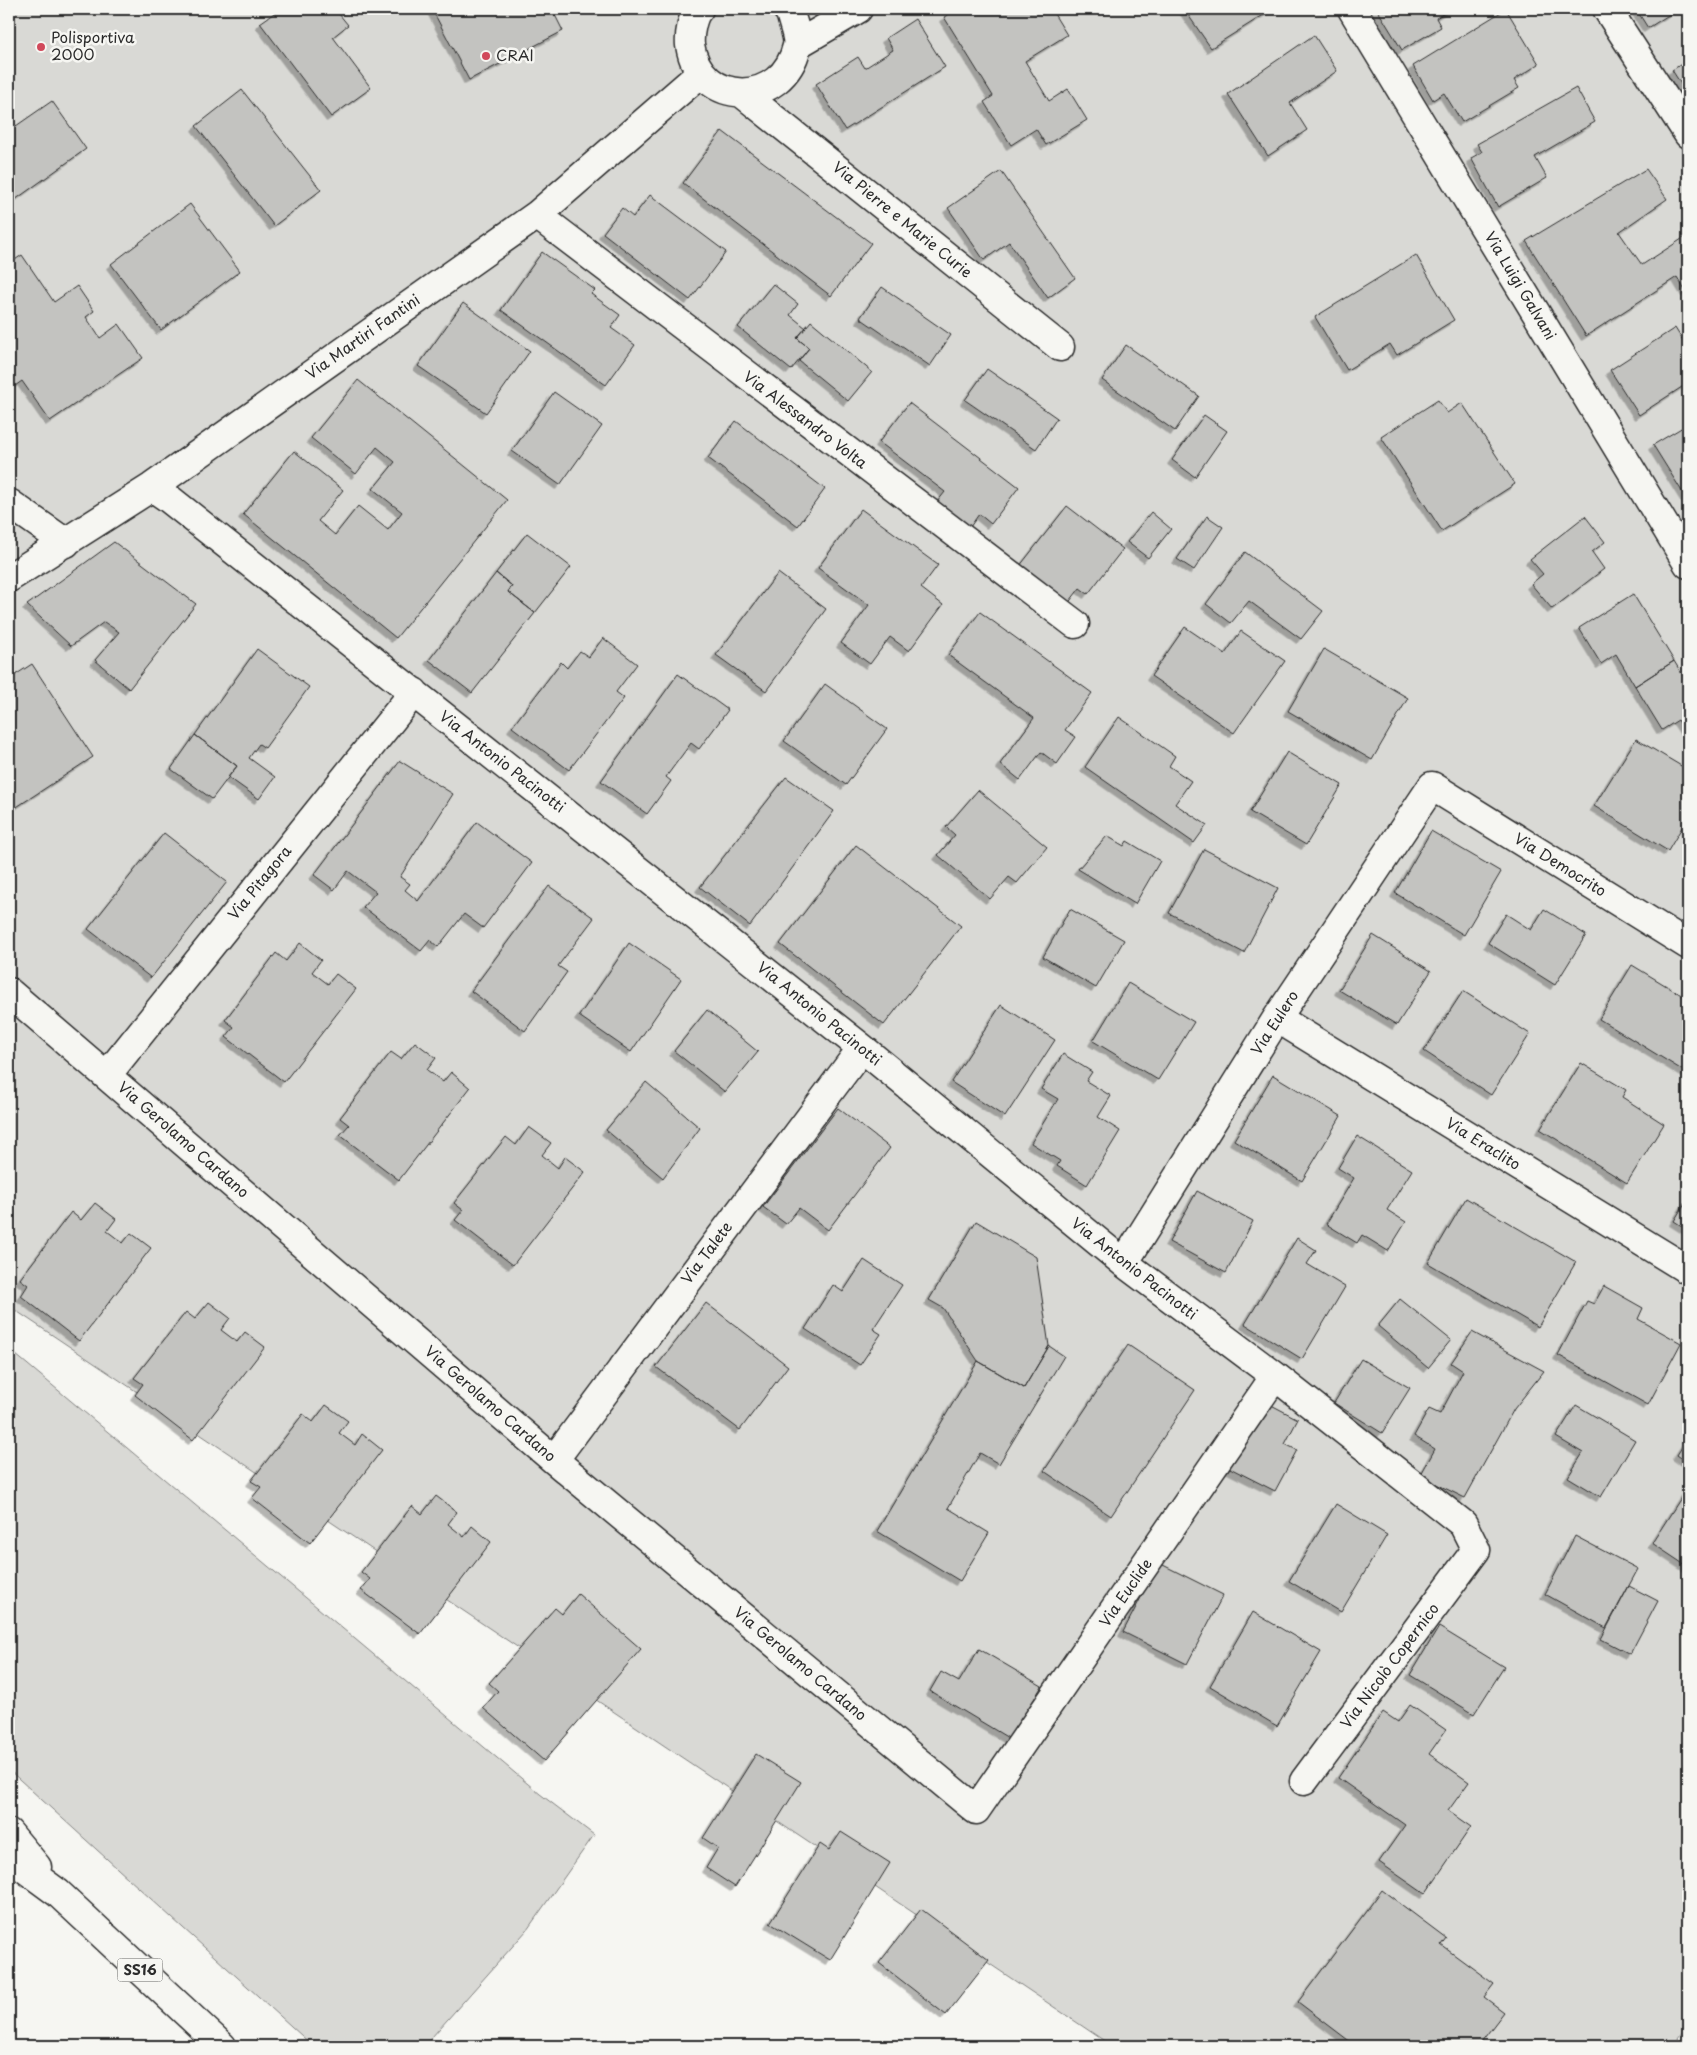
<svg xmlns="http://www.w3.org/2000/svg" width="1697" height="2055" font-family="'Playpen Sans',sans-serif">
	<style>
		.green { fill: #d9d9d5; stroke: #828280 }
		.building { fill: #c3c3c0; stroke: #2b2b2b; filter: url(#shadow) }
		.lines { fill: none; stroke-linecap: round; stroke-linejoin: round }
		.minor-casing { stroke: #2b2b2b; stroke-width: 31 }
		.major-casing { stroke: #2b2b2b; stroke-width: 31 }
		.minor { stroke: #f6f6f2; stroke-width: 28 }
		.major { stroke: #f6f6f2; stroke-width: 28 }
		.poi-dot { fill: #d1495b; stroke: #f6f6f2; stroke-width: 2 }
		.labels { text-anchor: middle; stroke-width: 5; stroke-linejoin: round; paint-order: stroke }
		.shield { fill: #f6f6f2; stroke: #686867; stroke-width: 1 }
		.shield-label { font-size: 14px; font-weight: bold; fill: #2b2b2b }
		.poi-label { font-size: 15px; fill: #2b2b2b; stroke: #f6f6f2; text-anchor: start }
		.street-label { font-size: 15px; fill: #2b2b2b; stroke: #f6f6f2 }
	</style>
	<defs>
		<filter id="shadow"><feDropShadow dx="-4.5" dy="4.5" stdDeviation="0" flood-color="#0004"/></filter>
	</defs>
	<rect width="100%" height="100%" fill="#f6f6f2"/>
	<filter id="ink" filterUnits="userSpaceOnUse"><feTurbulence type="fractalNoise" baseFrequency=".02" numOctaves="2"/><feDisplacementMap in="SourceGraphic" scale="10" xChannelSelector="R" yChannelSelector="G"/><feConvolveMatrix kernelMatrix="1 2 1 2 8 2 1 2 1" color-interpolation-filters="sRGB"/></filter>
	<g filter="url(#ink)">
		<path class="green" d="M9,9H1688V2025L1673,2046H1112L9,1306Z
			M9,1349L540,1794L594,1835L527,1930L424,2046H313L9,1770Z"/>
		<path class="building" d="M280,9H335L348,25L333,37L371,88L331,117L260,23Z
			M432,9H552L563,31L469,80Z
			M957,9H1051L1067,35L1025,61L1049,101L1068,89L1087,120L1046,145L1036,129L1011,145L984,102L993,96L944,17Z
			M1184,9H1273L1211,48Z
			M1377,9H1451L1436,18L1441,27L1402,50Z
			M1506,9L1539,64L1514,80L1519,88L1462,122L1444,93L1433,100L1413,66Z
			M1636,9H1678L1648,28Z
			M915,19L945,67L845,130L816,84L858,57L865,68L893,50L886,38Z
			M1314,35L1337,71L1290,103L1307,130L1268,156L1228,94Z
			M1688,60V95L1672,70Z
			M1576,88L1595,122L1535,157L1547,178L1498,207L1471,158L1482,152L1477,144Z
			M242,90L321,190L274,226L196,126Z
			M52,101L86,149L12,202L9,198V117L16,126Z
			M722,131L871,243L831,296L683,183Z
			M1646,169L1667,199L1619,232L1642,265L1688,235V291L1686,292L1677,277L1586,336L1526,241Z
			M1001,171L1075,278L1048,298L1009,242L984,260L948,208Z
			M650,195L726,252L690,300L603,233L622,208L633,217Z
			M190,204L240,271L161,330L111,264Z
			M542,252L595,290L591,294L620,315L611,328L635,345L606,385L501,310Z
			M22,255L54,302L77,286L94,311L86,317L100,338L119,324L143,358L50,421L22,381L12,388L9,383V264Z
			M1416,255L1454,320L1397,355L1390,344L1347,370L1315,317Z
			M773,284L798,304L790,315L806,328L797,338L809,348L791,370L738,327Z
			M882,287L951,335L930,366L860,318Z
			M463,303L530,351L486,413L418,366Z
			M811,321L872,372L848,401L799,361L809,348L797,338Z
			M1675,328L1688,349V383L1639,415L1610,370Z
			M1126,345L1199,396L1175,431L1102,380Z
			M987,369L1057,418L1036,449L965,400Z
			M358,380L507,500L396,638L243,514L294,451L343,490L318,521L335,535L358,506L388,530L402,512L373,489L395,462L377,447L356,474L311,438Z
			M554,392L602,426L560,485L512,451Z
			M1438,400L1447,413L1462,403L1515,484L1442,531L1381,437Z
			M909,403L1019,487L991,524L979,514L970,527L937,502L945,492L879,442Z
			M1204,415L1227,431L1195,477L1172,460Z
			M736,421L825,489L798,526L708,458Z
			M1688,424V501L1653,445Z
			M1067,506L1123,549L1088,594L1080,588L1067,605L1019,567Z
			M861,509L938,565L921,588L943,605L909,651L890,637L870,664L841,643L869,605L818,568Z
			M1151,512L1171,529L1148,558L1127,542Z
			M1207,516L1223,527L1194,570L1177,559Z
			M1585,516L1605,542L1592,552L1604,569L1552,609L1531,584L1543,574L1530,559Z
			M527,533L571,567L535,613L508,592L512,586L496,573Z
			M114,542L196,604L129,689L95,660L119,632L104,622L71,646L27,605Z
			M1245,552L1323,611L1301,639L1249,601L1231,623L1206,604Z
			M496,573L512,586L508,592L535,613L472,693L429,660Z
			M778,573L826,609L766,691L716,655Z
			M1633,594L1674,661L1635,686L1616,654L1601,664L1579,628Z
			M980,612L1092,693L1065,730L1076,737L1057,764L1041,752L1020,780L1000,764L1034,718L948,655Z
			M1185,627L1225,654L1241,631L1285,661L1234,733L1151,676Z
			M603,638L637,664L616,692L624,698L569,770L512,727L561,662L567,668L580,651L589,657Z
			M257,649L309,687L265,748L259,744L249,758L275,777L259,799L228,777L237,766L195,735Z
			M1324,649L1408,698L1372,760L1288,711Z
			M1674,661L1688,684V735L1678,720L1662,730L1635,686Z
			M32,664L93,757L9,812V679Z
			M678,674L728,710L699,749L691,743L666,777L671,781L647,814L601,781Z
			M825,684L887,729L846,785L784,741Z
			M1119,717L1175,756L1169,766L1191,781L1175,804L1207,825L1194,843L1085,767Z
			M195,735L237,766L212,799L171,769Z
			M1636,739L1688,770V817L1668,851L1594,806Z
			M1287,752L1342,785L1306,845L1250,812Z
			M400,761L453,794L400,877L410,884L405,890L418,901L477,822L532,863L483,928L464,914L438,947L430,940L421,951L363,907L376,892L348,871L334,890L314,875Z
			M786,777L834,811L750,926L700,887Z
			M978,790L1047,847L1017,883L1009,877L990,899L938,855L955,835L946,827Z
			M1431,831L1501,872L1464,935L1395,893Z
			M164,833L227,882L151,978L88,929Z
			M1107,836L1124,846L1127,841L1160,861L1135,904L1078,869Z
			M856,845L961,926L884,1025L780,944Z
			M1204,849L1278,888L1244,953L1169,913Z
			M549,886L594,918L558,966L567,972L525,1031L471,991Z
			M1070,909L1124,940L1096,988L1043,957Z
			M1544,909L1586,935L1555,985L1488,943L1506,914L1531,930Z
			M1373,935L1431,971L1397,1025L1339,990Z
			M300,943L321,960L312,972L328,984L336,974L356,989L284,1082L226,1037L234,1027L225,1020L276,953L286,961Z
			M629,943L681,979L631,1052L579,1016Z
			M1632,965L1688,999L1687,1073L1599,1019Z
			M1128,983L1194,1022L1158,1080L1093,1041Z
			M1463,991L1530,1034L1491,1095L1424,1051Z
			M1001,1005L1055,1040L1005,1117L951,1082Z
			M707,1010L758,1052L725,1092L674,1051Z
			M415,1042L436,1058L427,1070L443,1082L451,1072L470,1088L399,1180L340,1135L349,1125L340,1118L391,1052L401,1059Z
			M1063,1054L1092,1072L1086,1081L1111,1096L1098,1117L1120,1131L1087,1185L1057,1166L1060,1161L1031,1143L1058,1099L1041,1089Z
			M1581,1063L1626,1090L1622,1097L1664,1124L1627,1183L1540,1129Z
			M1273,1075L1341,1116L1302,1181L1234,1140Z
			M646,1082L700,1128L663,1178L606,1130Z
			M838,1108L890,1148L828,1230L799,1208L786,1224L763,1207Z
			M529,1127L551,1143L542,1155L558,1168L565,1157L585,1172L513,1265L455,1220L463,1210L454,1203L506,1137L516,1145Z
			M1357,1136L1412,1170L1387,1210L1406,1222L1388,1251L1362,1235L1357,1243L1326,1224L1354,1178L1338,1168Z
			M1197,1191L1253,1221L1226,1273L1169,1242Z
			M1466,1198L1576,1262L1538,1327L1428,1263Z
			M1688,1198V1230L1674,1221Z
			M95,1203L116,1219L107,1231L123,1243L131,1233L151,1248L79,1341L21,1296L28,1285L20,1279L71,1212L81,1220Z
			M976,1221L1036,1257L1049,1346L1024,1388L978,1361L943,1308L929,1300Z
			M1297,1238L1316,1250L1307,1264L1345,1287L1302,1359L1245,1324Z
			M864,1260L902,1285L873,1329L881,1334L860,1365L805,1329L833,1285L843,1292Z
			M1604,1286L1643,1308L1638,1319L1681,1343L1648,1405L1558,1355L1587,1301L1594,1304Z
			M1400,1299L1451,1340L1428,1368L1378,1326Z
			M209,1302L230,1318L221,1330L237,1342L245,1332L265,1347L193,1440L135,1395L143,1384L134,1378L186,1312L195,1319Z
			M706,1303L788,1366L740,1430L656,1367Z
			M1472,1332L1544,1371L1514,1409L1465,1498L1420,1476L1435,1449L1414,1436L1429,1409L1440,1414L1463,1371L1451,1363Z
			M1128,1345L1195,1390L1111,1516L1044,1471Z
			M1049,1346L1064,1356L999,1464L980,1453L948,1508L989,1533L960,1581L877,1531L978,1361L1024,1388Z
			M1361,1359L1410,1388L1382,1433L1334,1403Z
			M1256,1397L1298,1419L1285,1444L1297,1450L1275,1491L1222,1464Z
			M326,1405L348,1421L339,1433L355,1445L362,1434L382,1450L310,1543L252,1498L261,1487L251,1481L303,1414L313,1422Z
			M1576,1405L1635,1440L1601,1497L1568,1477L1583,1453L1556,1437Z
			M1688,1438V1463L1677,1455Z
			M1688,1487V1567L1652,1543Z
			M436,1496L457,1512L448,1524L464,1537L472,1526L491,1542L420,1634L361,1590L370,1579L361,1572L412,1506L422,1514Z
			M1336,1504L1387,1535L1341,1612L1289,1581Z
			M1575,1536L1638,1569L1606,1628L1545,1594Z
			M1159,1563L1223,1595L1187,1664L1123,1632Z
			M1629,1586L1658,1601L1630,1654L1601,1639Z
			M578,1594L641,1649L544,1761L483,1708L498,1691L489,1683L555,1608L562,1614Z
			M1253,1612L1321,1652L1277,1726L1210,1686Z
			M1439,1627L1504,1667L1474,1714L1410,1675Z
			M979,1649L1042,1686L1010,1739L930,1691L941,1672L959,1682Z
			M1410,1705L1446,1730L1429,1754L1469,1782L1448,1811L1471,1827L1425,1894L1379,1862L1405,1825L1338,1778L1383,1712L1398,1722Z
			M756,1754L801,1782L735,1887L706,1868L718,1848L703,1838Z
			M841,1832L890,1863L830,1960L770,1923L820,1844L829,1850Z
			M1382,1890L1446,1938L1441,1945L1494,1984L1484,1997L1504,2012L1478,2046H1356L1298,2002Z
			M921,1909L989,1960L946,2015L879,1963Z"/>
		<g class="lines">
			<g class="minor-casing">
				<path id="minor" d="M699,9C692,16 689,35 690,45C700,108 783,108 797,46C799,37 792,22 790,12L787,9
					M1352,9L1688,564
					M1607,9L1688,134
					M798,44L858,9
					M743,94L1060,347
					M537,215L1075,624
					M152,487L168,498L862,1048L1124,1263L1275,1376L1463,1524L1476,1550L1304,1781
					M9,503L66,543
					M9,578L152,487L537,215L701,73
					M9,992L554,1460L976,1810L1275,1376
					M1277,1018L1688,1270
					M107,1075L414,692
					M1124,1263L1277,1018L1432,786L1688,945
					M554,1460L862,1048"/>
			</g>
			<g class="major-casing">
				<path id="major" d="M9,1833L37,1867
					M9,1857L58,1893L222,2046"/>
			</g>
			<use href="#minor" class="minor"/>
			<use href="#major" class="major"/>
		</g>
	</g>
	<g class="poi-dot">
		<circle cx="41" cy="47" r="5"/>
		<circle cx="486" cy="56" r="5"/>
	</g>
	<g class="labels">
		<rect class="shield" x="117.5" y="1958.5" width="45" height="23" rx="4"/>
		<g class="shield-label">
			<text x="140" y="1975">SS16</text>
		</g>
		<g class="poi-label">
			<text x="51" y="43">Polisportiva<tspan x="51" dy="17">2000</tspan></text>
			<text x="496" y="61">CRAI</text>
		</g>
		<g class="street-label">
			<text transform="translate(902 220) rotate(39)" y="5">Via Pierre e Marie Curie</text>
			<text transform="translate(1520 286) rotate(59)" y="5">Via Luigi Galvani</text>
			<text transform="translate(363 337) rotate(-35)" y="5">Via Martiri Fantini</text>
			<text transform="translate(805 420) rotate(37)" y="5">Via Alessandro Volta</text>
			<text transform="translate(502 762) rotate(38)" y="5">Via Antonio Pacinotti</text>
			<text transform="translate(1560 865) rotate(32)" y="5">Via Democrito</text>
			<text transform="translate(260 883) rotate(-51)" y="5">Via Pitagora</text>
			<text transform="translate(819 1014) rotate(39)" y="5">Via Antonio Pacinotti</text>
			<text transform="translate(1275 1023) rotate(-57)" y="5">Via Eulero</text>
			<text transform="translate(183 1140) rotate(41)" y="5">Via Gerolamo Cardano</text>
			<text transform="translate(1483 1144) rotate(32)" y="5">Via Eraclito</text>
			<text transform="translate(707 1253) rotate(-53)" y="5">Via Talete</text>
			<text transform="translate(1134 1269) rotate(38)" y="5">Via Antonio Pacinotti</text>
			<text transform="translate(490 1404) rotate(41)" y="5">Via Gerolamo Cardano</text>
			<text transform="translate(1126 1593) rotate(-55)" y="5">Via Euclide</text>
			<text transform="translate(800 1664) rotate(40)" y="5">Via Gerolamo Cardano</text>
			<text transform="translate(1390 1666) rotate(-53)" y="5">Via Nicolò Copernico</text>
		</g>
	</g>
	<rect width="1697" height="2055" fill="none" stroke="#f6f6f2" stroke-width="30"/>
	<rect x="15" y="15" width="1667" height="2025" fill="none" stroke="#2b2b2b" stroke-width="2" filter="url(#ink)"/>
</svg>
